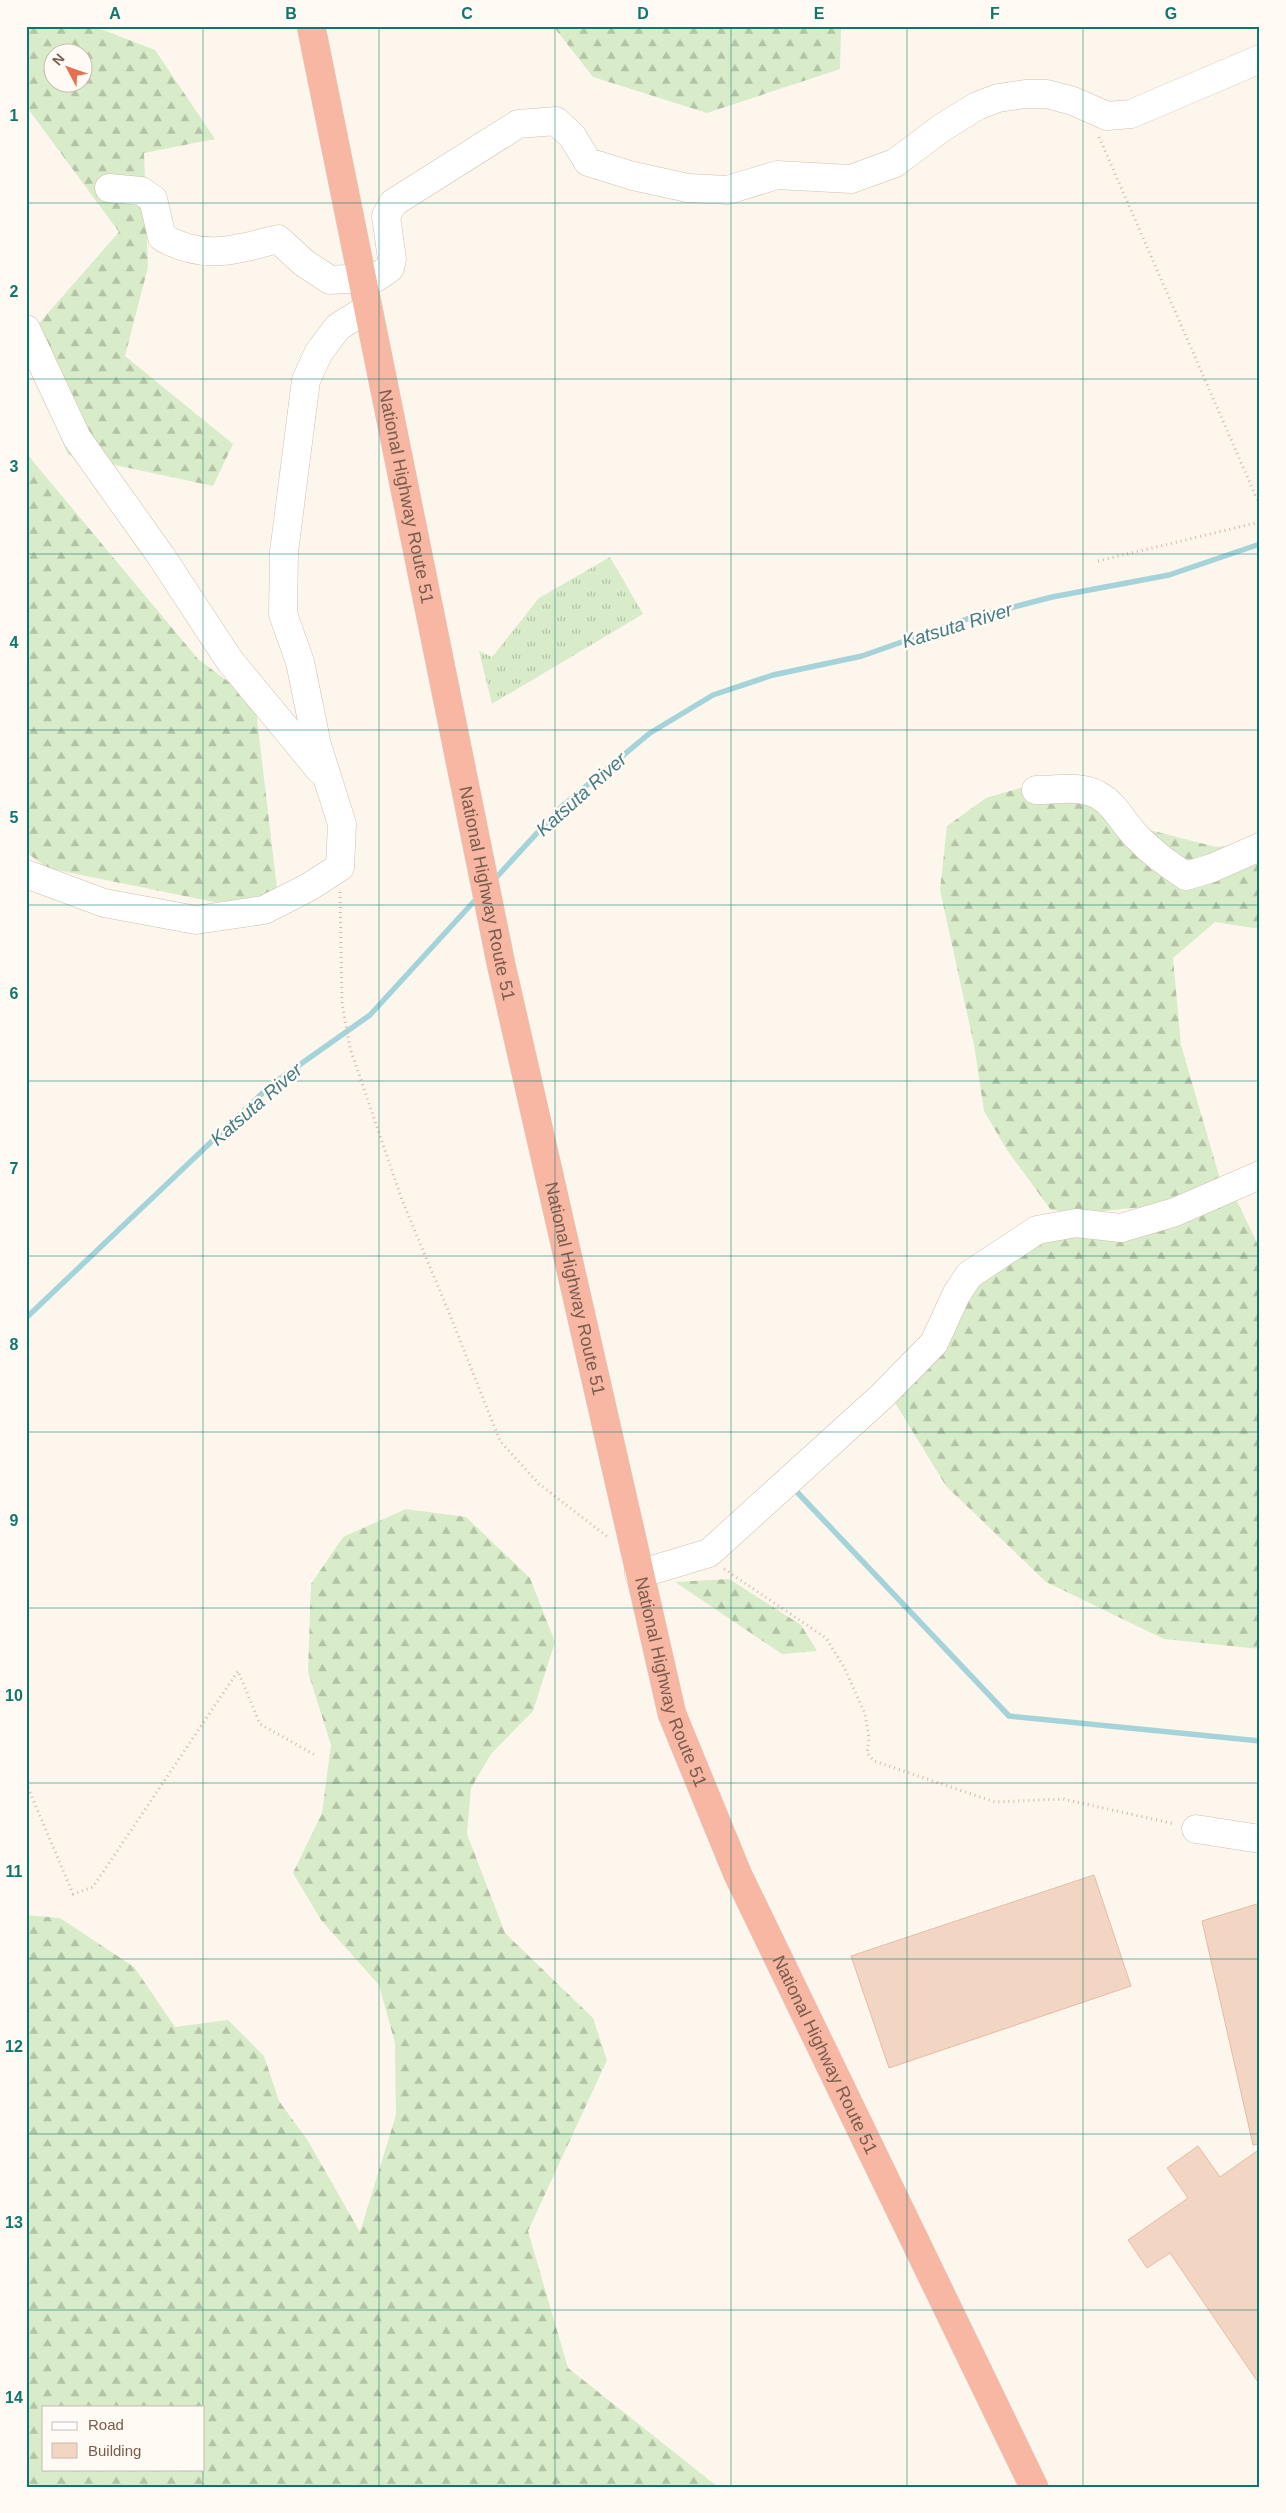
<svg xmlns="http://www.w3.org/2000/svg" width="1286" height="2513" font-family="Helvetica,sans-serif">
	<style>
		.grass { fill: url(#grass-tufts) }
		.forest { fill: url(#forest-firs); fill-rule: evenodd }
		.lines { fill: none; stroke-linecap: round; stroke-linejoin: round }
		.stream { stroke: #a5d3da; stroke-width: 5.5 }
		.building { fill: #f3d5c3; stroke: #e6bba3 }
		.minor-casing { stroke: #d1beb0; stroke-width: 29 }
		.highway-casing { stroke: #dad1cd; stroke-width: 29 }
		.path { stroke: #d9b8a5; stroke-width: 3; stroke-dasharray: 1 4; stroke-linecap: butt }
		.minor { stroke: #fff; stroke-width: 28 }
		.highway { stroke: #f7b7a3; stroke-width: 28 }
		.grid { fill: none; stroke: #0f766e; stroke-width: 1; stroke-opacity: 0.55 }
		.labels { text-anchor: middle; stroke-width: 5; stroke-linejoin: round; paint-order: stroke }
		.street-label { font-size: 18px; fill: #7a5c4d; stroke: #fffaf3 }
		.water-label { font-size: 19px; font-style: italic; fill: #437c86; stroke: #fffaf3 }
		.neatline { fill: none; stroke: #0f766e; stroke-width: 2 }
		.grid-label { font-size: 16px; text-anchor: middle; font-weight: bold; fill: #0f766e }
	</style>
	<defs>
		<pattern id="grass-tufts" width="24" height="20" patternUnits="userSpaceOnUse" patternTransform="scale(1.25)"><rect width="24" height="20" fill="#d8ecc9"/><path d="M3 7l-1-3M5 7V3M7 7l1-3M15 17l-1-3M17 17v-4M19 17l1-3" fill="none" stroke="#b4c2a5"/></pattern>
		<pattern id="forest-firs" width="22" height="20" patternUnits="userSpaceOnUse" patternTransform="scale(1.25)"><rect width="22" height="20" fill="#d8ecc9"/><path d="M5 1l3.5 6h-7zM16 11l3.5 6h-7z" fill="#b4c2a5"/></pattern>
	</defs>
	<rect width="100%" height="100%" fill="#fdf6ec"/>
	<path class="grass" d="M610,557L643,614L492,704L479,651L492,657L539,598Z"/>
	<path class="forest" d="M26,26H93L155,50L215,139L144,153L148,267L125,356L233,444L213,486L68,455L26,351V338L119,232L26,106ZM52,52H82V82H52Z
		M553,26H841L840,69L707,113L593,77Z
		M26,453L198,659L255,702L278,897L214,902L47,868L26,852Z
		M1030,785L1092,797L1130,825L1216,847L1260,842V929L1215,922L1173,958L1181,1045L1220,1179L1162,1205L1084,1213L1051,1210L1007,1150L984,1111L974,1045L940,890L947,826L986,798Z
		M1236,1199L1260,1249V1649L1164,1639L1046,1582L946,1486L894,1401L952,1335L981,1275L1042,1239L1122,1236Z
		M406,1509L466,1517L530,1578L555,1642L533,1711L491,1754L471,1788L467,1834L505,1933L593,2018L607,2060L528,2231L568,2368L718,2487H26V1915L60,1918L134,1967L175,2027L228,2020L264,2056L279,2101L308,2141L360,2232L396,2115L395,2043L379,1985L321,1920L293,1873L322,1813L331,1745L308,1672L311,1584L343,1537ZM44,2407H204V2469H44Z
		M729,1579L801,1625L817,1651L782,1654L675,1582Z"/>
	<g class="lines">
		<path class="stream" d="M493,881L561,807L650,733L713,695L773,675L862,656L967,619L1052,597L1169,575L1260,544
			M26,1318L271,1085L370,1015L478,897
			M797,1492L1009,1716L1260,1741"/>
	</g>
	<path class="building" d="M1094,1875L1131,1986L889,2068L851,1956Z
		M1260,1903V2144L1253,2145L1202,1921Z
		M1198,2146L1220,2177L1260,2149V2385L1170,2253L1147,2268L1128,2240L1188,2198L1167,2168Z"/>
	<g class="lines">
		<g class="minor-casing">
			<path id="minor" d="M109,188L141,191L153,199L162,237C202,261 236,250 278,239L304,263L330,280L362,278
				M363,282L377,277L390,268L392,259L386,216L393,203L518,124L556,121L572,136L588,162L633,176L688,188L728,190L777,175L851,179L895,163L943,127L977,106L998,98L1025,94H1047L1073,101L1107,116L1131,114L1260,59
				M26,329L77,438L161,556L230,661L320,770
				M1036,790C1055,790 1081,785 1098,795C1115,804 1124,824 1137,837C1152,853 1168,864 1186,876L1212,868L1260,847
				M26,874L104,903L196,920L264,910L309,887L340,867L342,824L317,745L300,662L283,614L284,552L306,380L319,352L338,327L368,308
				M639,1574L709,1553L882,1396L934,1343L956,1295L969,1275L1037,1230L1076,1223L1121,1228L1175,1212L1260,1175
				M1196,1829L1260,1839"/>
		</g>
		<g class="highway-casing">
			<g id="highway">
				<path id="s1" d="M311,26L501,964L672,1714L738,1875L1034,2487"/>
			</g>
		</g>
		<path class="path" d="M1099,137L1260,506
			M1098,561L1260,522
			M340,892L342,1003L350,1048L402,1200L450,1315L500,1441L539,1484L609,1538
			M724,1569L826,1638L844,1667L865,1714L869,1738L867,1753L874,1761L995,1802L1063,1799L1175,1824
			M26,1783L73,1894L93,1887L238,1671L260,1724L315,1755"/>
		<use href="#minor" class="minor"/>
		<use href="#highway" class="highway"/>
	</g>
	<path class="grid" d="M203,26V2407M379,26V2487M555,26V2487M731,26V2487M907,26V2487M1083,26V2487M26,203H1260M26,379H1260M26,554H1260M26,730H1260M26,905H1260M26,1081H1260M26,1256H1260M26,1432H1260M26,1608H1260M26,1783H1260M26,1959H1260M26,2134H1260M26,2310H1260M203,2469V2487"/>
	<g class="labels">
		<g class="street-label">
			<text dy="6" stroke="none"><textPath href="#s1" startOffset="480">National Highway Route 51</textPath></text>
			<text dy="6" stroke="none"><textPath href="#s1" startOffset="885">National Highway Route 51</textPath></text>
			<text dy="6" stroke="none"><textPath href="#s1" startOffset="1290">National Highway Route 51</textPath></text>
			<text dy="6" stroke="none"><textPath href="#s1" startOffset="1695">National Highway Route 51</textPath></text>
			<text dy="6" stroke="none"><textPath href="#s1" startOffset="2100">National Highway Route 51</textPath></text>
		</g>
		<g class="water-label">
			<text transform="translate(957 625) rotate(-17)" y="7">Katsuta River</text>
			<text transform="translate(581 794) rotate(-42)" y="7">Katsuta River</text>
			<text transform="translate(256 1104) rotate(-41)" y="7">Katsuta River</text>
		</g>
	</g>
	<rect width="1286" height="2513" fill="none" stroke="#fffaf3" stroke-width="55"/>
	<rect x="42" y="2406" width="162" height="65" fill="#fffaf3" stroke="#cabbb1"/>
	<rect x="52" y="2422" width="25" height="8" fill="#ffffff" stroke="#cabbb1"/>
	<text x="88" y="2430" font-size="15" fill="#7a5c4d">Road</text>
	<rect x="52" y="2443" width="25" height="15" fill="#f3d5c3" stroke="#cabbb1"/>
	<text x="88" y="2456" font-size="15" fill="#7a5c4d">Building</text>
	<g transform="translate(68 68) rotate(311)"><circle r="24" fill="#fffaf3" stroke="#cabbb1"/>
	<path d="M0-4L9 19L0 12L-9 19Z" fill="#e76f51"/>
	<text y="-8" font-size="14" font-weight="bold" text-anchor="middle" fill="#7a5c4d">N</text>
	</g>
	<rect x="28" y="28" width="1230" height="2458" class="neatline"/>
	<g class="grid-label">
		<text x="115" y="19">A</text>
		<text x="291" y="19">B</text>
		<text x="467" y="19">C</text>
		<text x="643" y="19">D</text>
		<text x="819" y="19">E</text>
		<text x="995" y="19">F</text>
		<text x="1171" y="19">G</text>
		<text x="14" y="121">1</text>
		<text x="14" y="297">2</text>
		<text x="14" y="472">3</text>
		<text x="14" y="648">4</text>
		<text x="14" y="823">5</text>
		<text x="14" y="999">6</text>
		<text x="14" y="1174">7</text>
		<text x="14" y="1350">8</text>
		<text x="14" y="1526">9</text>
		<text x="14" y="1701">10</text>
		<text x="14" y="1877">11</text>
		<text x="14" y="2052">12</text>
		<text x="14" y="2228">13</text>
		<text x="14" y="2403">14</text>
	</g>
</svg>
